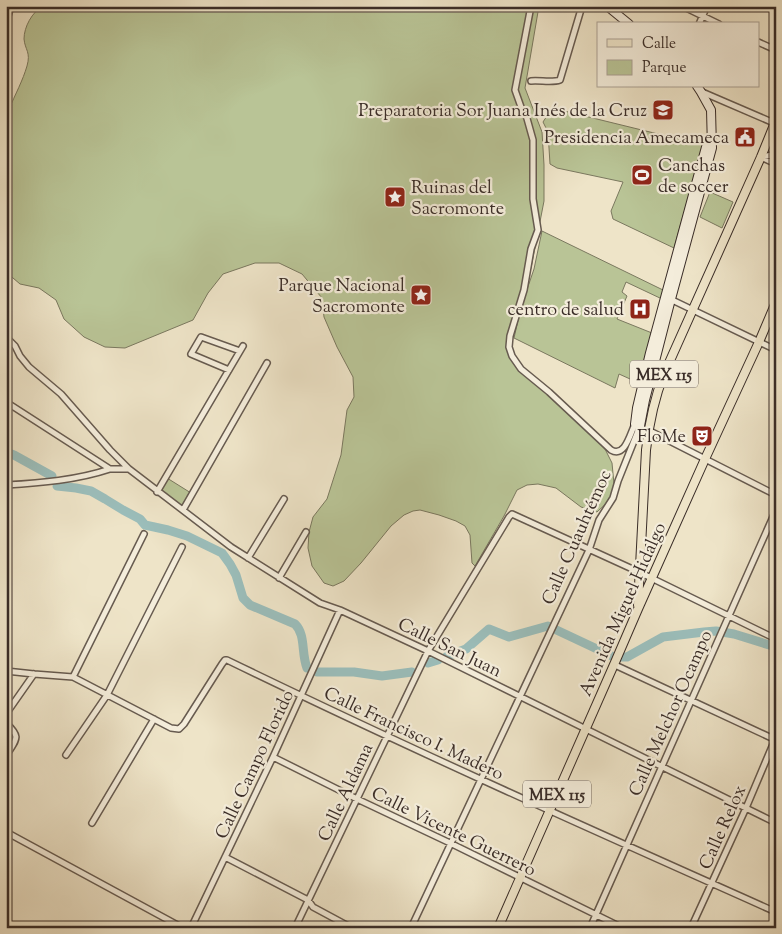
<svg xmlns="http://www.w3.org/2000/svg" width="782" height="934" font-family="'Sorts Mill Goudy',serif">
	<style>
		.green { fill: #b9c496; stroke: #7a785f }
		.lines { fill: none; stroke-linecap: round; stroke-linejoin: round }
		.river { stroke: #9bbebb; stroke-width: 9 }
		.street-casing { stroke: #675b50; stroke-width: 8 }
		.secondary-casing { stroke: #3a2d28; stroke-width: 10 }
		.primary-casing { stroke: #3a2d28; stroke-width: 10 }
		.street { stroke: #f4eddb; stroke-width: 5 }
		.secondary { stroke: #f4eddb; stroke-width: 8 }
		.primary { stroke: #eee4c8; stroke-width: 8 }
		.labels { text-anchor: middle; stroke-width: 4.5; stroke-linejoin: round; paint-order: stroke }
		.shield { fill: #f4eddb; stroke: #72675e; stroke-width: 1 }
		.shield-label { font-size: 16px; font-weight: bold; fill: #3a2d28 }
		.poi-label { font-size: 18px; fill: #3a2d28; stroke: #f4eddb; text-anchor: end }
		.street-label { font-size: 18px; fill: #3a2d28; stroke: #f4eddb }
	</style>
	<rect width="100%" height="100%" fill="#eee4c8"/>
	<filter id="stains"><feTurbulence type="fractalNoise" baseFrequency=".004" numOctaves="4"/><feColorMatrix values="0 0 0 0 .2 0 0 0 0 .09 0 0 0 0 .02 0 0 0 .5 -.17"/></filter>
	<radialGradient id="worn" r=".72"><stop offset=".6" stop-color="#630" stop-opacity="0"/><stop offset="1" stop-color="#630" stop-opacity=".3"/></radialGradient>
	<path class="green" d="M43,6H539L525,88L542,132L544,165V201L531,268L517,311L510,346L513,357L519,365L600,440L605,449L612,463L614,484L613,495L611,499L597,512L581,507L556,488L538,484L527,485L517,490L504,516L475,566L472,563L470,535L465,526L456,521L439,515L420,510L413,511L404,515L391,526L361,563L344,581L333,586L324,583L312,566L308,548L309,532L313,517L327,499L341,455L347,410L354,397L353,377L337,347L324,317L322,298L302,274L279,263H255L223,274L208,293L193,320L125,348L105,347L84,337L64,319L56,300L39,288L20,284L6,272V114L9,109C15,95 23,80 27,66C31,52 25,50 24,39C24,27 32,12 43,6Z
		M552,108L703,145L674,248L613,219L611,211L623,182L557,168L550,164L548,132L543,122Z
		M710,192L733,202L722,228L700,217Z
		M542,231L663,290L662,299L626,282L622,292L627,296L617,319L652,333L639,383L619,374L615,388L514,338L521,307L534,269Z
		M167,478L191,493L183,508L160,490Z"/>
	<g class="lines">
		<path class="river" d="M6,452L14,455L52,476
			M57,486L76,488L91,491L105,499L123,510L140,519L145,525L168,530L187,536L222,553L230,564L236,575L243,598L250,605L295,624C306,635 301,653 307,668
			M447,656L466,649L489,629L509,637L548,626L614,657H627L663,637L704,632L716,631L734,634L776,647
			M428,663L438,660
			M317,672H354L382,676L412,672"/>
		<g class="street-casing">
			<path id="street" d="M531,6L515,90L521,107L526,115L533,140V199L538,230L531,249L524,290L510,336L509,347L512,356L521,369L549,392L611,450C625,458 630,434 635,424
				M682,6L719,24
				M699,24L707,6
				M758,42L776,50
				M531,81C540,80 552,83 560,80L582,6
				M702,92L774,123
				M761,157L776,164
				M762,157L776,154
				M668,298L776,350
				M6,337L15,346L20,356L29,367L61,394L110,450L129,469L231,547L320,603L340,610L428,651L776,823
				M229,370L191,354L201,337L240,351
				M6,402L110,469H129
				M648,430L776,495
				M6,485C41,483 77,480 110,469
				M157,492L243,346
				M183,510L267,363
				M248,558L284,499
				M279,578L306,532
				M615,665L776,740
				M6,671L34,674L73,677L171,728L179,729L184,724L222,664L225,660H227C408,748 592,830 776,912
				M73,677L144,534
				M6,714L34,674
				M6,723C22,738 16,739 6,756
				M66,755L107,695L182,547
				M273,757L357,799L450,843L623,928
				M92,823L154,719
				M6,832L183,928
				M225,857L308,900L313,907L352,928
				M191,928L273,757L340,610
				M295,928L428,651L509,517L512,514L639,572L776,639
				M411,928L589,550L599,520L613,498L618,481L640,426
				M590,928L776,510
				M691,928L746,808L776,737"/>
		</g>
		<g class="secondary-casing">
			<path id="secondary" d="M607,6L629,24
				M640,426L645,400L671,299L712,148L711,110L701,92L697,86
				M640,426L635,424L637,408L650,353L706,147L711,139"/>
		</g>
		<g class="primary-casing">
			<path id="primary" d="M6,19L10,6
				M638,605L646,450C649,424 654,399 664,374L761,157L776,120
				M498,928L616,660L638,609L705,459L759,342L776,302"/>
		</g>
		<use href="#street" class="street"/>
		<use href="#secondary" class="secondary"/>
		<use href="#primary" class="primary"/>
	</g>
	<defs>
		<g id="school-square" transform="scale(1.125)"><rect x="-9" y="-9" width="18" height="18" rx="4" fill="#8f2418" stroke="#f4eddb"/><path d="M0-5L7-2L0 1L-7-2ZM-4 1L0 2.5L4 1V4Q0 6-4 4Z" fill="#fff"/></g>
		<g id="civic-square" transform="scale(1.125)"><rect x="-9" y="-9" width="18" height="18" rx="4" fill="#8f2418" stroke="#f4eddb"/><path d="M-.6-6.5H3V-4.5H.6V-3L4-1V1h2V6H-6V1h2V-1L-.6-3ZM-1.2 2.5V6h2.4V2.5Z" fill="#fff"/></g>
		<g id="stadium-square" transform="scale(1.125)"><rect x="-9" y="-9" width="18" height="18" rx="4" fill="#8f2418" stroke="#f4eddb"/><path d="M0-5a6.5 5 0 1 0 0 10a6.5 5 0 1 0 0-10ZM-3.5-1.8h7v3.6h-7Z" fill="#fff"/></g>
		<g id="sight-square" transform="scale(1.125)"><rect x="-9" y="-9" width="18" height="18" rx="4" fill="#8f2418" stroke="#f4eddb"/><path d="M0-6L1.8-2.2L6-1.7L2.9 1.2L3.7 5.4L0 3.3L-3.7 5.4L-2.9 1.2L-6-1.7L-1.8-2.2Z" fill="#fff"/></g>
		<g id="hospital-square" transform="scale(1.125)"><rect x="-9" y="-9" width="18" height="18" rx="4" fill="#8f2418" stroke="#f4eddb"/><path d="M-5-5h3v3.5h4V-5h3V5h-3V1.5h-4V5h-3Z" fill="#fff"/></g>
		<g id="theatre-square" transform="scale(1.125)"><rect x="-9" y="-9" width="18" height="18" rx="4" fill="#8f2418" stroke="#f4eddb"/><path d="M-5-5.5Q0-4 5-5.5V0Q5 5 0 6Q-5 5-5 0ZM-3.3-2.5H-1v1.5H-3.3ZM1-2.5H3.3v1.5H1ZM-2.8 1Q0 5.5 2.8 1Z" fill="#fff"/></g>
	</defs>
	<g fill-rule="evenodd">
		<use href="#school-square" x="663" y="110"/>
		<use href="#civic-square" x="745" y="137"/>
		<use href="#stadium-square" x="642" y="175"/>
		<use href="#sight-square" x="395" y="197"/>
		<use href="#sight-square" x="421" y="295"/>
		<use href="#hospital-square" x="640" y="309"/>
		<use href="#theatre-square" x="702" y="436"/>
	</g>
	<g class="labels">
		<g class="shield">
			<rect x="630" y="360.5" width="68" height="27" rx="4"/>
			<rect x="523" y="780.5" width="68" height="27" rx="4"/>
		</g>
		<g class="shield-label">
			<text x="664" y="380">MEX 115</text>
			<text x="557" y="800">MEX 115</text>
		</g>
		<g class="poi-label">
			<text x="647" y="116">Preparatoria Sor Juana Inés de la Cruz</text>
			<text x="729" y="143">Presidencia Amecameca</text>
			<text x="658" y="171" text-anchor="start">Canchas<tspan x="658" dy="21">de soccer</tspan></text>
			<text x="411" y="193" text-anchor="start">Ruinas del<tspan x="411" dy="21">Sacromonte</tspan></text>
			<text x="405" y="291">Parque Nacional<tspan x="405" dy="21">Sacromonte</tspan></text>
			<text x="624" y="315">centro de salud</text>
			<text x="686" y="442">FloMe</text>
		</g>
		<g class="street-label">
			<text transform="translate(576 537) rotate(-66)" y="6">Calle Cuauhtémoc</text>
			<text transform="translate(622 609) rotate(-66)" y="6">Avenida Miguel Hidalgo</text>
			<text transform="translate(450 647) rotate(26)" y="6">Calle San Juan</text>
			<text transform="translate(670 713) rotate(-66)" y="6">Calle Melchor Ocampo</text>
			<text transform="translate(414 733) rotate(25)" y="6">Calle Francisco I. Madero</text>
			<text transform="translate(254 764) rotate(-65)" y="6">Calle Campo Florido</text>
			<text transform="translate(345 792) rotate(-65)" y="6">Calle Aldama</text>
			<text transform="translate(722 827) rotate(-66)" y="6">Calle Relox</text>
			<text transform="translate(454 831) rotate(26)" y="6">Calle Vicente Guerrero</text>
		</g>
	</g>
	<rect width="782" height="934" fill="none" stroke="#eee4c8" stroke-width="25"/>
	<rect x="8" y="8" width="767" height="919" fill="none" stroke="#3a2d28" stroke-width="2.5"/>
	<rect x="12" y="12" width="757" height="909" fill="none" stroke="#3a2d28"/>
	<rect x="597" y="22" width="162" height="65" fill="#f4eddb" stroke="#aaa093"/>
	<rect x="607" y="39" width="25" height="8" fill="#eee4c8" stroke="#aaa093"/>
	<text x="642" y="48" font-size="15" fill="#3a2d28">Calle</text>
	<rect x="607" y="60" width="25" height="15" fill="#b9c496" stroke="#aaa093"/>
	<text x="642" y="72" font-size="15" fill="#3a2d28">Parque</text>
	<rect width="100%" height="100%" filter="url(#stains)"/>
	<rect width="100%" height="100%" fill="url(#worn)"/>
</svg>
